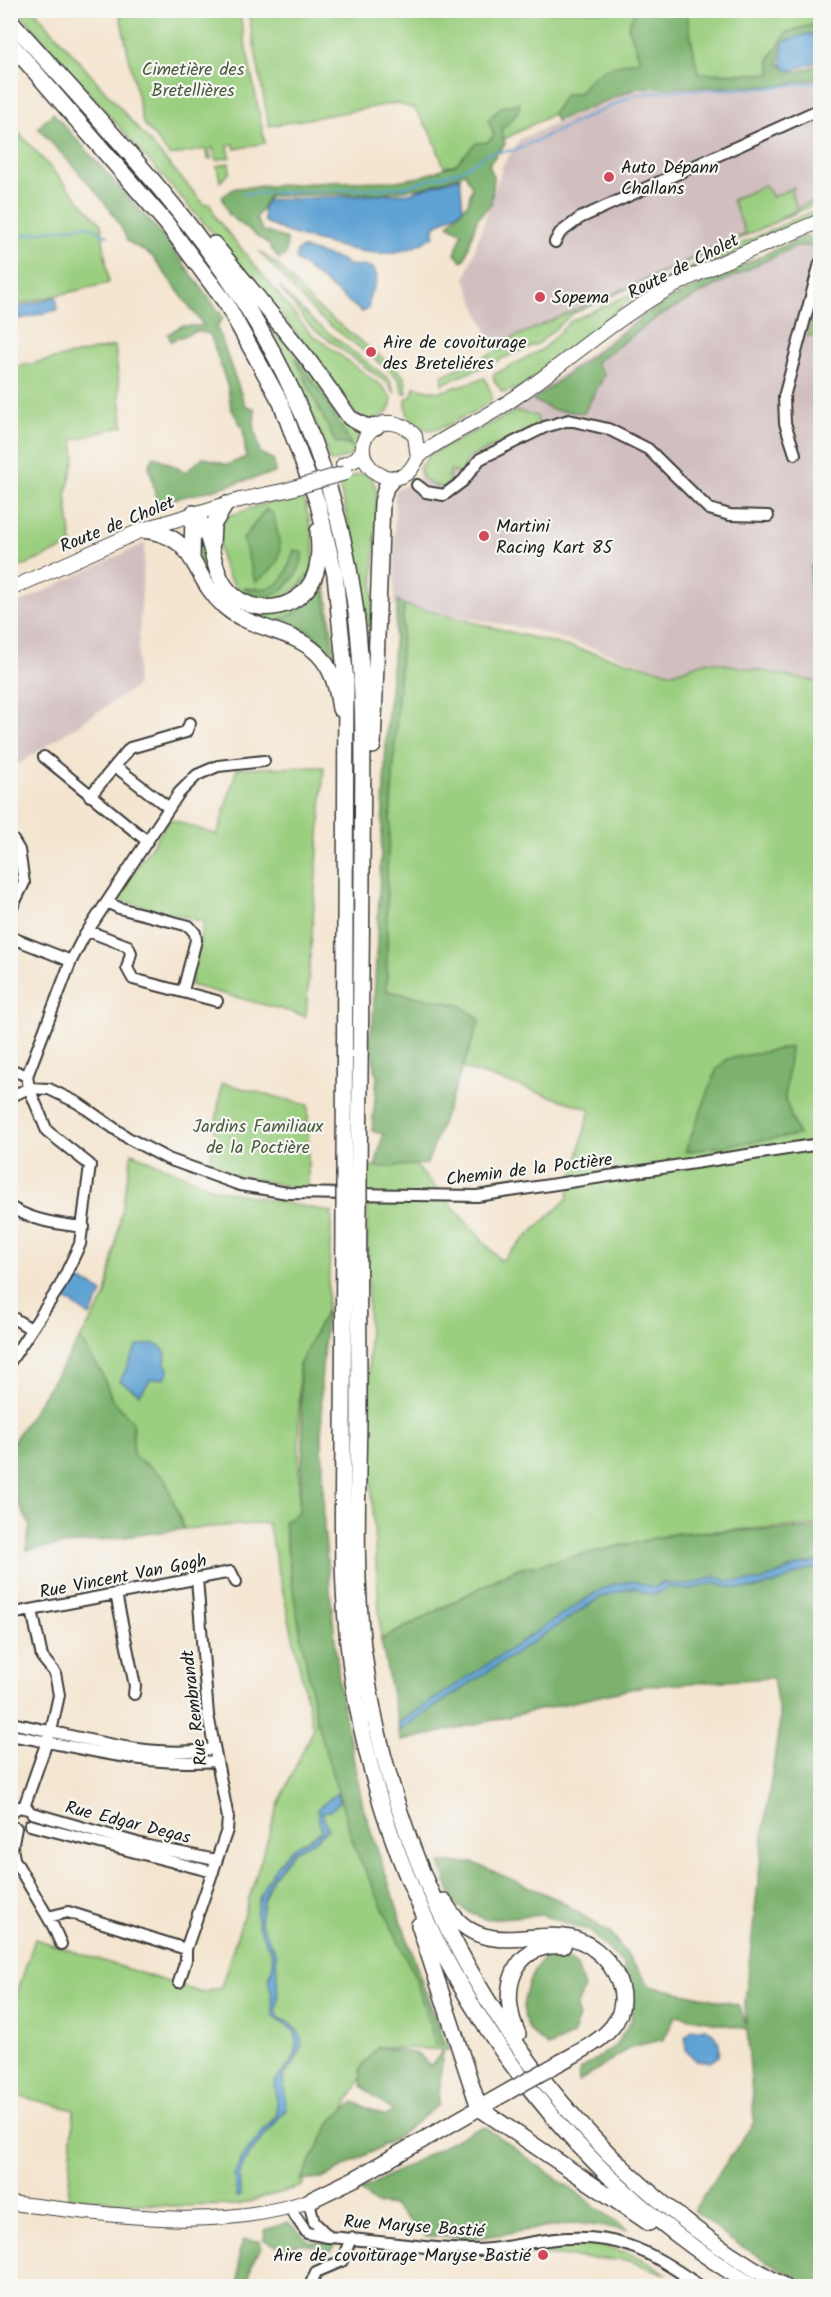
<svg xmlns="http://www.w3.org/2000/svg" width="831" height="2297" font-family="Kalam,sans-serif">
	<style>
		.industrial { fill: #d1bfbf }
		.green { fill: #9bcf80; stroke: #5c764e; stroke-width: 1.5 }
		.forest { fill: #7cb26e; stroke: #4c6745; stroke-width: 1.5 }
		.water { fill: #5fa2d4; stroke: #3e5f78; stroke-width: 1.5 }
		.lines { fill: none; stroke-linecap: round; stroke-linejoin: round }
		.stream { stroke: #5fa2d4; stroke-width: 2 }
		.minor-casing { stroke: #3c3a37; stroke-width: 14 }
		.major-casing { stroke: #3c3a37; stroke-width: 16 }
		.highway-casing { stroke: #3c3a37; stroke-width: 18 }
		.minor { stroke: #fff; stroke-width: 10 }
		.major { stroke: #fff; stroke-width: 14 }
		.highway { stroke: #fff; stroke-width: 15 }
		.major-bridge-casing { stroke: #3c3a37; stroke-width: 16; stroke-linecap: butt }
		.highway-bridge-casing { stroke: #3c3a37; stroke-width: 18; stroke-linecap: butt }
		.major-bridge { stroke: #fff; stroke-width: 14 }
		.highway-bridge { stroke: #fff; stroke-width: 15 }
		.poi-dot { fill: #d1495b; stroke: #f6f6f2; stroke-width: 2 }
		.labels { text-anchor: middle; stroke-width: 4.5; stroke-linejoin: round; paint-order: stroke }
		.park-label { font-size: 18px; fill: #485b3f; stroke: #f6f6f2 }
		.poi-label { font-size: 18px; fill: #1c1c1c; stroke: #f6f6f2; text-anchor: start }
		.street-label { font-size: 18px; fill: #1c1c1c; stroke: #f6f6f2 }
	</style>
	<rect width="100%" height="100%" fill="#f6f6f2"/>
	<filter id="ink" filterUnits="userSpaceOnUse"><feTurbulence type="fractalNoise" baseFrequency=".0167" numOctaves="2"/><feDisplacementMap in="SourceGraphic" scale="12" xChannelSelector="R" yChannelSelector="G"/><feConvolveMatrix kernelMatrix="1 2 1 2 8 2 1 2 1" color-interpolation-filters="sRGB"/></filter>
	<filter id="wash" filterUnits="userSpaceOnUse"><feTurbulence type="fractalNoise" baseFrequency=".008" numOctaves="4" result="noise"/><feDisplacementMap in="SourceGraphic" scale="24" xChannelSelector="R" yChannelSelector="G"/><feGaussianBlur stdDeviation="1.35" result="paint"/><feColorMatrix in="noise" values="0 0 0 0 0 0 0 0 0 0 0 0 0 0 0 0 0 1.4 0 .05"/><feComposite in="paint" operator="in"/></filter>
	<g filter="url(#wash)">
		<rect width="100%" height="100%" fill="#f4e5d0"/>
		<path class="industrial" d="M820,75V200L493,347L465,279L503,165L520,139L633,91L794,82Z
			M820,228V682L708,661L673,673L534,630L394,605L395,490L420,479L418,466L446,443L523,403L656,304Z
			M145,543L136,687L11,769V607Z"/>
		<path class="green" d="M18,11H35L204,204H210L216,218L309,332L383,387L392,399C390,418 373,424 357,415L316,358L248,274Z
			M119,11H239L265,143L235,149L234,144L228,145L230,157L216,160L213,148L209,149L211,159H208L205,149L170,156L143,123Z
			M248,11H646V66L456,164L444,167L432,135L415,109L396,103L269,126Z
			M685,11H820V23L787,32L772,74L698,79Z
			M11,124L101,224L109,283L11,306Z
			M229,163L230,172L220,182L217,166Z
			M765,185L773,197L794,187L791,194L798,209L780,218L798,210L801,206L820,197V202L572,314L539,343L442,384L443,375L502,349L512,338L746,234L732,200Z
			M820,208V215L627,302L557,361L517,389L503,393L494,380L493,375L543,349L571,321Z
			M259,251L278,265L313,304L400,372L405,379L407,393L404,394L399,380L390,371L318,316Z
			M820,282V314L815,336H808Z
			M279,287L312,320L390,380L395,393L388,384L310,326Z
			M256,305L357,429L358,439L351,456L330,462C312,405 285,356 256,305Z
			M115,346L123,426L73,440L75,458L66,495L72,545L18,568L10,529L11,368Z
			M485,378L492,395L491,401L469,416L467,415C449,425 428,439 412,421C406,415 405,408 406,399L412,396L414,387L439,392Z
			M516,411L537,416L539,425L467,459L462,474L450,471L448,487C434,487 421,484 420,468L430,454Z
			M363,473L372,478L377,491L371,647L356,552L338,481Z
			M302,491C307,515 320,548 310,572C308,576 303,580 301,583C259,632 201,571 225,517Z
			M201,538L225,595L284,608L322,558L339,680L327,657L223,598L201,565L196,545Z
			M404,605L673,673L708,661L820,682V1525L678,1533L514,1570L381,1640L371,1480L366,1167L415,1165L501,1261L567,1199L590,1109L462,1068L479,1019L460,1005L387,991L381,857Z
			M324,767L306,1016L190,985L204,922L115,899L170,819L217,835L237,768Z
			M222,1083L308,1105V1191L209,1169Z
			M132,1153L215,1189L332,1212L327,1309L299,1365V1512L284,1522L291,1578L317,1723L449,2050L378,2047L302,2186L238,2205L172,2206L68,2198L74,2110L11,2094V2011L35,1939L202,1993L221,1987L279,1803L313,1728L268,1523L184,1529L164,1477L133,1455V1422L112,1399L101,1372L80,1339L106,1296Z
			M583,2243C615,2248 642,2254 668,2275L630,2261L528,2254L529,2250Z"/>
		<path class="forest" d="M635,11H686L698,73L772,74L769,59L787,32L820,23V37L800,38L782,44L779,63C790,78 805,69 820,64V78L776,86L638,88L556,121L553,113L565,95L580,92C594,68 615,65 640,60L628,26Z
			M520,103L517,114L501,130L505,144L489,164L494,179L491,204L477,219L465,259L461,261L455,254L462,233L448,225L468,203L472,187L465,173L426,187L381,193L269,196L256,218L263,231L287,239L286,254L279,259L268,244L229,215L222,197L235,188L330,182L396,181L420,177L456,164L476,143L488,142L494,135L488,120L501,107Z
			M53,113L164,237L223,317L217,327L245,405L255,409L254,424L260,453L274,460L275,473C235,482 197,497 157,501L149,465L154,456L186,472L203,457L227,465L246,457L243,429L231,408L228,388L210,334L196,331L171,341L168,334L181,326H204L152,256L127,241C116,206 63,157 38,128Z
			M804,236L811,239L815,246H796L718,284L659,316L595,363L605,374L584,413L553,410L533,400L662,303Z
			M295,358L320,391L352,446L335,442Z
			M266,509L274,515C280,549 289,562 255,582L243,539Z
			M294,550L303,553C301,573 285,598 260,596C255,595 248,590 243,588C281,591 283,584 294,550Z
			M324,586L332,655L312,632L279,619C301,613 311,604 324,586Z
			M398,600L404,605L387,871V991L460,1005L480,1020L427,1164L375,1168L383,1134L372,1131L377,1077L369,1038L373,1022L387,724Z
			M790,1047L785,1099L798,1135L685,1152L717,1069L727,1059Z
			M327,1309L321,1381L324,1528L340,1691L363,1807L443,2045L436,2046L415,1977L355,1849L317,1723L294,1597L284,1522L299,1512L303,1445L299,1365Z
			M80,1339L101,1372L112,1399L133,1422V1455L164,1477L184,1529L26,1550L30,1525L11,1490V1445Z
			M820,1528V2286H810L729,2239L694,2210L754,2122L747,2029L676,2015L664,2039L631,2047L578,2082L579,2071L616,2045L632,2019L624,1965L590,1931L542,1915L484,1919L454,1904L440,1863H474L559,1900L611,1934L650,1986L739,2005L746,2025L745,2003L764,1827L780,1720L773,1678L644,1686L401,1741L381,1640L514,1570L678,1533Z
			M564,1957L577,1966L584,1988L576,2008L579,2017L572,2036L548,2047C542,2041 531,2034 528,2027C517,2005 529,1974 544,1958Z
			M378,2047L419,2054L430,2067L443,2051L438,2105L393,2140L322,2179L300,2181L333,2119L354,2102L385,2116L393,2112L362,2086L360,2069Z
			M485,2127L628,2230L576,2223L477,2238L426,2236L393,2206L377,2204L359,2191L472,2131Z
			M288,2222L310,2242L337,2243L331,2251L300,2243L289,2250L264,2240L265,2230Z
			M243,2240L260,2241L262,2248L253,2260L247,2286H239V2254Z"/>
		<path class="water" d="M806,34L820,35V61L790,71L782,65L783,42Z
			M460,177L463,209L434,227V236C398,261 368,254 329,244C305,238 285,233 264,221L263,208L268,200L409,193Z
			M302,248L342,260L348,265L372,267C381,278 375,285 370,295C368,298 370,304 368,309L362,312L296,260L297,251Z
			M56,297L58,310L11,321V309Z
			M811,566H820V590L810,589Z
			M77,1280L94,1286L102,1293L90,1316L64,1298L71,1283Z
			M153,1344L159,1345L166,1353L165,1364L169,1369L165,1378L151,1379L140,1394L120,1381L137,1346Z
			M820,1561V1568C810,1567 799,1573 789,1578C765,1589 740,1594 716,1582L689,1590L669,1587L656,1594H647L634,1587L601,1597L400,1730L398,1723L598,1591L613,1584L634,1581L654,1588L662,1583L688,1585L716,1576L727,1581H760L800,1565Z
			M337,1793L339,1802L331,1811L322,1812L328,1829L316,1840L293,1852L272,1878L263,1902L260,1922L276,1954L278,2002L276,2009L279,2018C313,2033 304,2053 283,2076L286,2109L244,2162L239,2176L241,2196L237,2197L234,2176L240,2160L277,2114L275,2081C291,2063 300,2059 295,2032L273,2016L272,1996L268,1980C281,1954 265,1947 258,1925C251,1900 273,1867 290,1851C299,1842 312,1839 321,1831L317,1809Z
			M706,2028C718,2036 721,2042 719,2056L710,2062L695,2060L686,2050L685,2037L691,2030Z"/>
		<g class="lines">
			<path class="stream" d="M243,194L404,187L462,170L489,153L516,150L635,95L664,91L768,88L820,82
				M10,237L87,225L108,236"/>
		</g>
	</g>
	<g filter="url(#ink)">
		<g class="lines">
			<g class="minor-casing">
				<path id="minor" d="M555,242L560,233L580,218L820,109
					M795,454L785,423L784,397L820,263
					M417,485L426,492L444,495L463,481L480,459L545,427L569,420L608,429L648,449L709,509L730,515L768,516
					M44,757L147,841
					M116,767L169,808
					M90,796L130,748L186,732L190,723
					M107,902L119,908L189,926L195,933L196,940L183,991
					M10,911L24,883L19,850L13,840
					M88,931L128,946L131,953L127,968L133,979L217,1001
					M10,937L71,961
					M10,1069L27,1076
					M10,1097L29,1088L49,1089L78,1103L128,1138L168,1159L240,1185L288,1193L477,1196L820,1144
					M10,1207C34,1221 57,1224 84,1227
					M10,1316L31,1329
					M10,1362L60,1286L80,1244L90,1165L47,1131L29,1088L27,1076L71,961L83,938L179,793L197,775L218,766L264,761
					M116,1594L135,1686L134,1694
					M10,1614L231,1572L236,1582
					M10,1723C77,1735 145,1760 213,1749
					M10,1735C83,1747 140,1767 216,1761
					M24,1807L52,1727L59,1695L55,1673L42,1657L32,1610
					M10,1813L19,1807L28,1809
					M32,1813L148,1846L216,1860
					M30,1825L213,1872
					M16,1828L12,1848L14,1859L53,1926L61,1944
					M48,1917L68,1912L186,1949
					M179,1982L186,1960V1949L227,1830L228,1818L208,1715L197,1579
					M309,2201L314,2222L328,2236
					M289,2207L307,2233L328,2237C375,2240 423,2249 470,2250C496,2251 522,2243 547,2240C614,2231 647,2249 700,2286
					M310,2286L316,2272L342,2261L351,2238
					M678,2286L687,2278"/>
			</g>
			<g class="major-casing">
				<path id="major" d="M418,457L415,436C404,423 385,417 371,430C349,451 375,486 402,476C414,471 414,459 423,453C440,440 458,431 477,421C536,389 584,342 640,306C692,271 763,246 820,221
					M343,465L355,460L363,450
					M10,589L142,530L240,500L287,490
					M10,2203C111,2214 211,2233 309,2201"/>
			</g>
			<g class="highway-casing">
				<path id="highway" d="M10,20C93,114 185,206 251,314C313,415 352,535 360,654C365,728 362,802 362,876C361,975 360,1074 359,1174
					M10,43L167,224L226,303L281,403L318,504L335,575L346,681L344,1175
					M214,244L307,358L350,418L365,426L376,427
					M193,513C217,535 208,574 233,595C261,619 305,607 316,572C320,558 319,545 318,531
					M142,530C199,535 189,575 225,607C251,630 292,629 318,654C333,669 337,689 340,709
					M212,544L213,525L226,504
					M192,558L193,513
					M373,746L382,502L386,487L394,478
					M359,1207C358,1277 359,1347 359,1417C358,1494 354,1570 363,1647C395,1909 551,2158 784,2286
					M344,1208C343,1287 343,1367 343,1447C342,1521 341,1595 351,1668C385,1917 535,2158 753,2286
					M444,1901C453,1918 466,1931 484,1936C513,1944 543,1932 571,1938C607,1946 639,1994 612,2027C599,2043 577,2053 559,2063
					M419,1925L479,2108L649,2223
					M518,2034C499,1994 510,1943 563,1946
					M309,2201L356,2178L509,2091"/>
			</g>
			<use href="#minor" class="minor"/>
			<use href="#major" class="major"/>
			<use href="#highway" class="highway"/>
			<g class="major-bridge-casing">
				<path id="major-bridge" d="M287,490L345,473"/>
			</g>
			<g class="highway-bridge-casing">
				<path id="highway-bridge" d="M359,1207V1174
					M344,1208V1175
					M509,2091L559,2063"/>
			</g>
			<use href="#major-bridge" class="major-bridge"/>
			<use href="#highway-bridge" class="highway-bridge"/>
		</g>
	</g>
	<g class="poi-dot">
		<circle cx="609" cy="177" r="6"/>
		<circle cx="540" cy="297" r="6"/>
		<circle cx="371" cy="352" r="6"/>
		<circle cx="484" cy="536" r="6"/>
		<circle cx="543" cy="2255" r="6"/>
	</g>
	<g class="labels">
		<g class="park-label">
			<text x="193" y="75">Cimetière des<tspan x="193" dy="21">Bretellières</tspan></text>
			<text x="258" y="1132">Jardins Familiaux<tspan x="258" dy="21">de la Poctière</tspan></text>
		</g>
		<g class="poi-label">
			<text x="621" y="173">Auto Dépann<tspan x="621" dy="21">Challans</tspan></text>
			<text x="552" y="303">Sopema</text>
			<text x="383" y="348">Aire de covoiturage<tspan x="383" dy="21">des Breteliéres</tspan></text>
			<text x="496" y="532">Martini<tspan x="496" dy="21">Racing Kart 85</tspan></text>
			<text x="531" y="2261" text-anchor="end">Aire de covoiturage Maryse Bastié</text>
		</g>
		<g class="street-label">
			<text transform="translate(683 266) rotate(-27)" y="6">Route de Cholet</text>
			<text transform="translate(117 524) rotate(-22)" y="6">Route de Cholet</text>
			<text transform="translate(529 1169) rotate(-7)" y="6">Chemin de la Poctière</text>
			<text transform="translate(123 1576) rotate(-11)" y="6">Rue Vincent Van Gogh</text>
			<text transform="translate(194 1708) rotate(-97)" y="6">Rue Rembrandt</text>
			<text transform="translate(128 1822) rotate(14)" y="6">Rue Edgar Degas</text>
			<text transform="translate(414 2226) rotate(4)" y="6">Rue Maryse Bastié</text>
		</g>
	</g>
	<rect width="831" height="2297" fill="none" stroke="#f6f6f2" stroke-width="36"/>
</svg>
